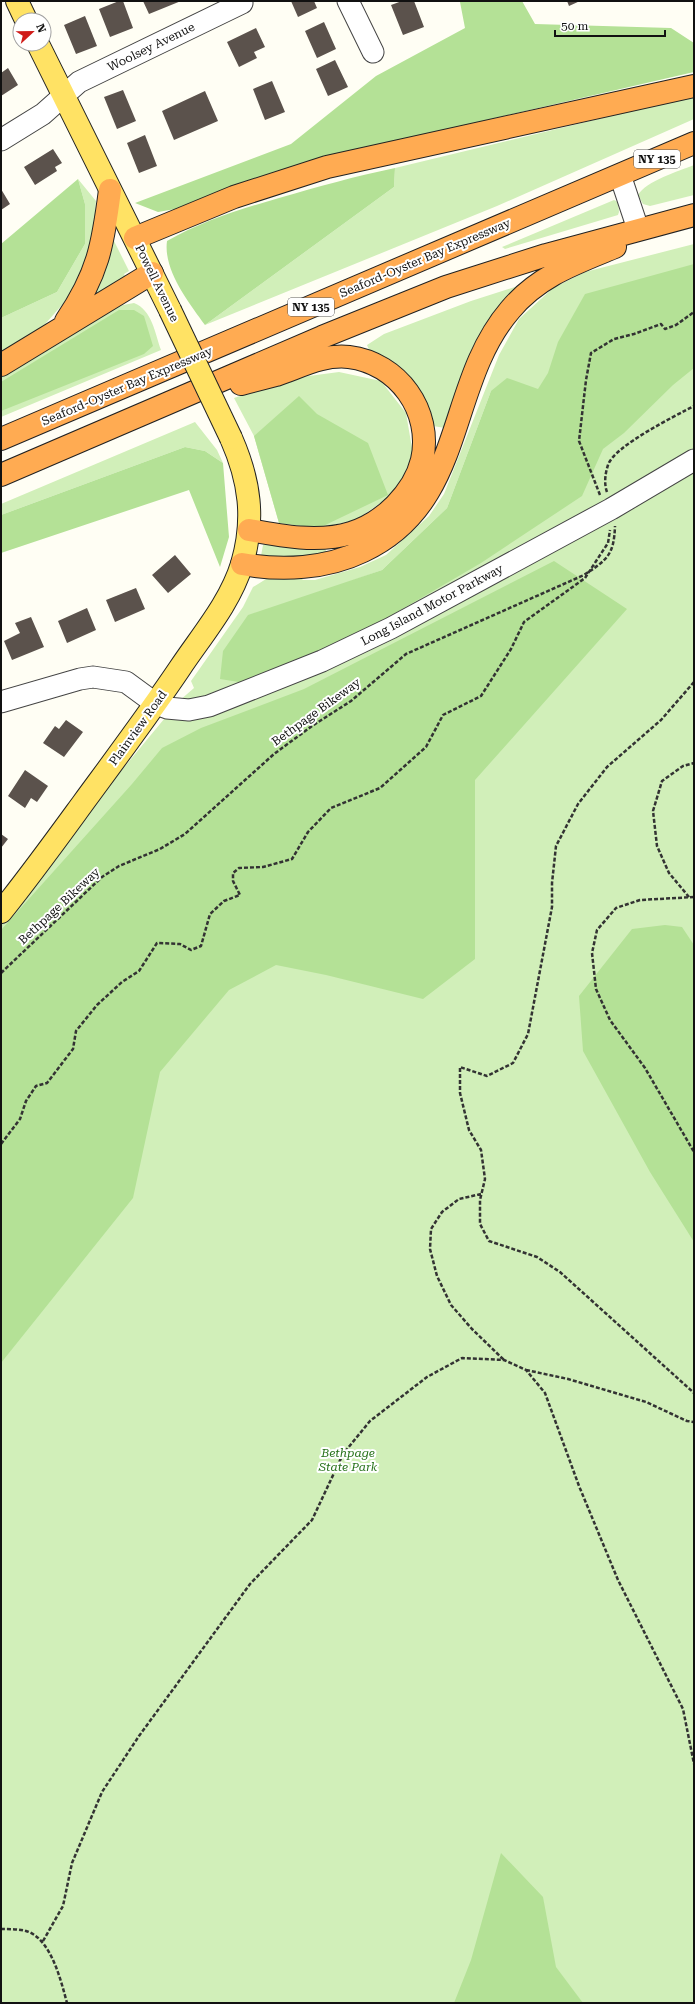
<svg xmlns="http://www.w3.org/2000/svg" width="695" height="2004" font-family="'Roboto Serif',serif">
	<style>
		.green { fill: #d1efb9; fill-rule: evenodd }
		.forest { fill: #b4e196 }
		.building { fill: #5b524c }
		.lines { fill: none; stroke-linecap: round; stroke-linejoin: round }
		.minor-casing { stroke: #444; stroke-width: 23 }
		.major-casing { stroke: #222; stroke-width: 24 }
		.highway-casing { stroke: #222; stroke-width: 24 }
		.path { stroke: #333; stroke-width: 2.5; stroke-dasharray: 4 2; stroke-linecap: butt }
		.minor { stroke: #fff; stroke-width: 21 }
		.major { stroke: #ffe264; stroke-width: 22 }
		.highway { stroke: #ffab52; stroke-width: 22 }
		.major-bridge-casing { stroke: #222; stroke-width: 24; stroke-linecap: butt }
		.major-bridge { stroke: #ffe264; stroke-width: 22 }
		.labels { text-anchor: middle; stroke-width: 4; stroke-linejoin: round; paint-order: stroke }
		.shield { fill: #fff; stroke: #585858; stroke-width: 1 }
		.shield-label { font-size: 11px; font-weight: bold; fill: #111 }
		.street-label { font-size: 12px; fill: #111; stroke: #fff }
		.park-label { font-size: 12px; font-style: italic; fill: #267119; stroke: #fff }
	</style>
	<rect width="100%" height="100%" fill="#fffef4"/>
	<path class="green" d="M694,96V119L497,206L205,325L394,187L395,168Z
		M694,165V195L650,206L643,204L638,195C646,181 679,171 694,165Z
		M78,179L96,201L91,263L62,305L39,331L1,353V318L57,292L85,244V204Z
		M614,200L618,202L619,212L618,215L505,249L502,247Z
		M113,239L129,271L124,274L127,280L86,304Z
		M694,244V2003H1V916L179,701L194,688L191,681L243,607L253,587L271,576L287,579L301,578L303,580H315L360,567L386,555L429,516L444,494L499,355L519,319L553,288L585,272ZM491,391L467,538L325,616L312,595L382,570L447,508Z
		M521,285L445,428L433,426C426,409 420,390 408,375C400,364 381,357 369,350L367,345L384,334L471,301Z
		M134,303C152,310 155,333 161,350L1,417V376L90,321L123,305Z
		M339,372L381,381L406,413L413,454L399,490L356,520L319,528L279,523L254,436L234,398L294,378Z
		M195,422L217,450L223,463L205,451L185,447L1,515V504Z
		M269,543L325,548L328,557L310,560L261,556L263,545Z"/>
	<path class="forest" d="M463,1H522L535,24L671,28L694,43V72L340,154L256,178L181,208L158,212L135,203L291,144L376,76L465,28L460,2Z
		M395,168L394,187L205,325C189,303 163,270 167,241C202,221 241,209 279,198C317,187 356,176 395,168Z
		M78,179L85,204V244L57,292L1,318V244Z
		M694,264V368L673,385L624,433L603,449L582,496L481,563L356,636L245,683L220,679L223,651L248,615L382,570L447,508L491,391L507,378L538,389L548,373L558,342L585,294Z
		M119,310H134L144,316L153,346L144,354L1,411V382Z
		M299,396L317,414L368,443L388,495L319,528L279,523L254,436Z
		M185,447L205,451L223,463L229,537L220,567L189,490L1,553V515Z
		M554,561L627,609L475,780V959L423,999L326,975L276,965L229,990L160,1072L133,1198L1,1363V930L132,784L162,748L201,728L304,689Z
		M665,925L682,927L694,945V1242L650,1172L583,1051L579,996L632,929Z
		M501,1853L543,1897L556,1967L583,2003H454L471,1960Z"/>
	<path class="building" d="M119,1H123L133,28L110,37L99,9Z
		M143,1H181L149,14Z
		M291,1H314L317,8L298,17Z
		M402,1H414L424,27L403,35L391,5Z
		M567,1H580L569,6Z
		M85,16L97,46L76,54L64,25Z
		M324,22L336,49L317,58L305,31Z
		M256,28L265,47L254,52L257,58L239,67L227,42Z
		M335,60L348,87L328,96L316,69Z
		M8,68L18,85L1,96V73Z
		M272,81L285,112L265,120L253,89Z
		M123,90L136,121L117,129L104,97Z
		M205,91L218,121L174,140L162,111Z
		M145,135L157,166L139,173L127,143Z
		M53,149L62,163L55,167L57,171L35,185L24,167Z
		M1,189L10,204L1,210Z
		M175,555L191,574L168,593L152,575Z
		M136,588L145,609L115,622L106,600Z
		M87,608L96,630L67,643L58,621Z
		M31,617L44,647L12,660L4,641L20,633L15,623Z
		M66,720L83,732L64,757L43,743L55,726L59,729Z
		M25,770L48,786L37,802L31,798L25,808L8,796Z
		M1,834L8,839L1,848Z"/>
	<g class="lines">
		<g class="minor-casing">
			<path id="minor" d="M348,1L373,52
				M1,140L43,114L79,82L242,3
				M620,175L638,229
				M1,702L80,679L93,677L126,682L156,704L167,708L189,710L209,706L322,661L391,628L611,509L694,460"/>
		</g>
		<g class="major-casing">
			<path id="major" d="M17,1L26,20
				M38,44L170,310
				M1,912C30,876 56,840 83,803C116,758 149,714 180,668C202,635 230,603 242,564C255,519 250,481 231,438"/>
		</g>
		<g class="highway-casing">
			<path id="highway" d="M135,238L234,197L327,167L694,86
				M66,321C98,274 103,245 110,190
				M1,365L152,273
				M241,384C253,381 265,378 276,375C300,367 323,354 349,357C398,363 433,411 422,460C414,493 383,523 351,533C319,543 281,536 249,530
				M1,439L694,143
				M1,475L322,337L446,287L546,255L694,215
				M242,564C282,571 326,569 363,551C467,502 445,386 510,310C538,276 576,263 615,247"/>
		</g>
		<path class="path" d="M607,492C604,484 605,474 608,465C614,446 675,416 694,406
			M600,495L579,441L586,380L591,353L614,339L634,334L661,324L665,329L676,325L694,312
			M694,682L661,720L607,767L578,804L556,846L552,883V907L528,1034L513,1063L487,1076L460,1067V1093L469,1130L481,1150L485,1179L480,1200V1224L489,1241L537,1257L560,1272L694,1393
			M689,897L669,873L657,846L653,811L662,781L683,766L694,763
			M694,897L640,900L616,908L597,930L592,953L596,989L610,1020L645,1068L694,1152
			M1,973L102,877L119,866L160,849L185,834L274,754L312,726L351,701L406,654L584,575C607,560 614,555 615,526
			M1,1144L20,1119L26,1101L36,1086L47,1083L73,1049L76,1031L97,1005L122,982L139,971L157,943L180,944L191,950L201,946L210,914L224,901L240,895L233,881V873L239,868L263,867L292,859L308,832L331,808L380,788L426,747L443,715L481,696L511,649L524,622L585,578L608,543L610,530
			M481,1194L459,1199L442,1212L431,1229L430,1249L437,1276L451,1305L472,1329L504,1360
			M526,1370L568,1379L646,1402L687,1421L694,1422
			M1,1929C9,1929 18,1929 26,1931C51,1938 61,1981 67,2003
			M43,1941L63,1906L72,1863L102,1792L139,1736L250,1584L312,1520L343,1454L370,1421L427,1377L462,1358L504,1360L526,1370L545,1393L579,1486L618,1580L683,1709L694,1764"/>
		<use href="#minor" class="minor"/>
		<use href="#major" class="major"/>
		<use href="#highway" class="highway"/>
		<g class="major-bridge-casing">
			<path id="major-bridge" d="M170,310L231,438"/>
		</g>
		<use href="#major-bridge" class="major-bridge"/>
	</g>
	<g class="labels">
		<g class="shield">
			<rect x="634" y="150" width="46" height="18" rx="3"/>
			<rect x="288" y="298" width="46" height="18" rx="3"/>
		</g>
		<g class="shield-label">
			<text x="657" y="163">NY 135</text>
			<text x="311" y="311">NY 135</text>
		</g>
		<g class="street-label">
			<text transform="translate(151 47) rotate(-26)" y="4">Woolsey Avenue</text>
			<text transform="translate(425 258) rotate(-23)" y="4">Seaford-Oyster Bay Expressway</text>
			<text transform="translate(157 283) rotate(64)" y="4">Powell Avenue</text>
			<text transform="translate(127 386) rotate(-23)" y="4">Seaford-Oyster Bay Expressway</text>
			<text transform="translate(432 605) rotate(-28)" y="4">Long Island Motor Parkway</text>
			<text transform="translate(316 712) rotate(-36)" y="4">Bethpage Bikeway</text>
			<text transform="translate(138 728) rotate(-54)" y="4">Plainview Road</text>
			<text transform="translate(59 906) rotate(-43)" y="4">Bethpage Bikeway</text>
		</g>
		<g class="park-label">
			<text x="348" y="1457">Bethpage<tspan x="348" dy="14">State Park</tspan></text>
		</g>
	</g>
	<rect width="695" height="2004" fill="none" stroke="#111111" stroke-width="4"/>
	<g transform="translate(32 32) rotate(68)"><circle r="19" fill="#ffffff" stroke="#a0a0a0"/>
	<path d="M0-3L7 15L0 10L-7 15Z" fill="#d01b19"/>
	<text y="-6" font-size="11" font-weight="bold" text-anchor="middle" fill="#111111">N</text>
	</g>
	<path d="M555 30v6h110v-6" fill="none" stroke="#111111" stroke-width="2"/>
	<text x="561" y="30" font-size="12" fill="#111111" stroke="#ffffff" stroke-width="3" paint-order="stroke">50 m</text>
</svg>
